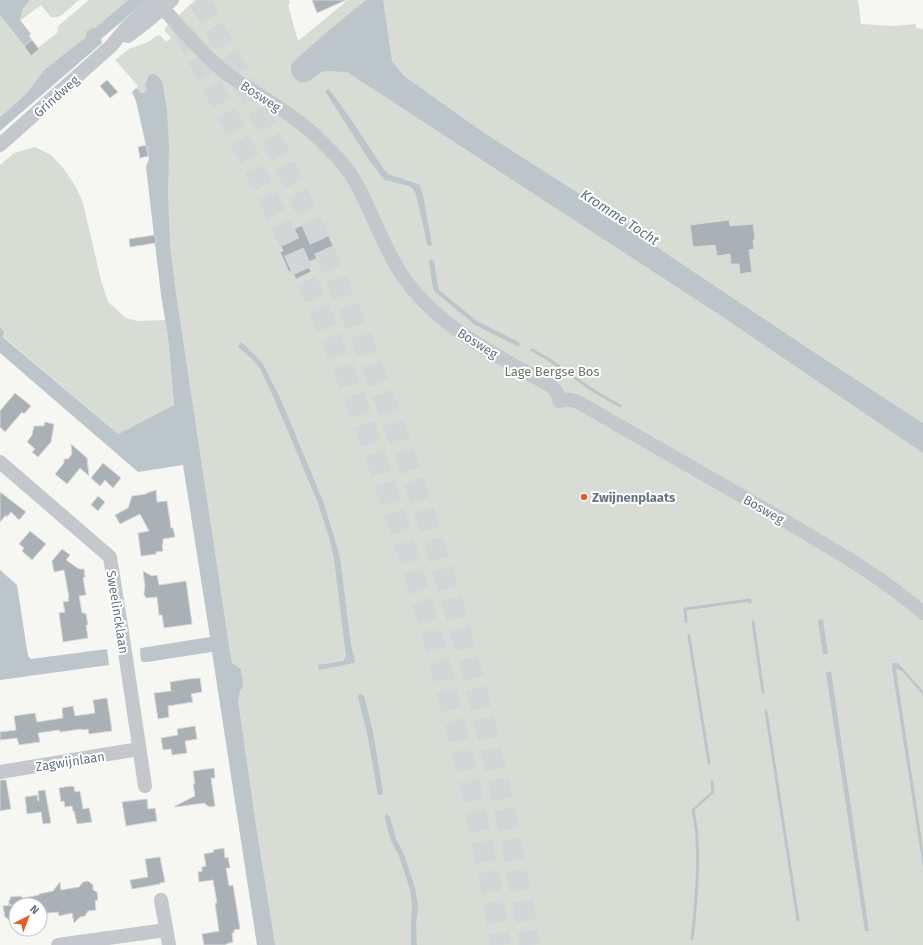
<svg xmlns="http://www.w3.org/2000/svg" width="923" height="945" font-family="'Fira Sans',sans-serif">
	<style>
		.green { fill: #d7ddd4 }
		.water { fill: #bcc5ca }
		.lines { fill: none; stroke-linecap: round; stroke-linejoin: round }
		.stream { stroke: #bcc5ca; stroke-width: 3 }
		.building { fill: #a9b0b6; stroke: #d8d8d6 }
		.highway-tunnel { stroke: #d2d6d7; stroke-width: 21; stroke-dasharray: 21 10; stroke-linecap: butt }
		.minor { stroke: #c4c7cb; stroke-width: 14 }
		.poi-dot { fill: #de612c; stroke: #fff; stroke-width: 1.5 }
		.labels { text-anchor: middle; stroke-width: 4; stroke-linejoin: round; paint-order: stroke }
		.street-label { font-size: 13px; fill: #667483; stroke: #fff }
		.park-label { font-size: 13px; fill: #687b65; stroke: #fff }
		.poi-label { font-size: 13px; font-weight: bold; fill: #667483; stroke: #fff; text-anchor: start }
		.water-label { font-size: 14px; font-style: italic; fill: #62767f; stroke: #fff }
	</style>
	<rect width="100%" height="100%" fill="#f6f6f3"/>
	<path class="green" d="M30,0H79C71,6 61,20 51,17L41,5L20,21V20L23,9Z
		M89,0H128L95,28L84,39L44,70L26,94L0,117V15L31,56L39,49L38,48L58,32L57,27Z
		M195,0H289L290,4L288,5L298,41L348,0H858L861,24L892,26L916,24V28L923,29V945H271L185,422L147,89L144,93H142L136,88L138,86L115,60L129,49L148,42L158,35L161,36L166,42L171,38L165,31V28L169,24L179,18V15Z
		M35,147L51,155L64,169L76,187L83,203L101,280L108,302L126,318L137,321L166,320L168,337L174,405L118,434L3,336L4,331L0,327V165L14,153Z"/>
	<path class="water" d="M0,0H30L23,9L20,20L31,34L29,36L32,40L24,46L0,15Z
		M128,0H147L101,39L102,43L0,131V117L26,94L44,70L86,37V32L92,28H95Z
		M366,0H383L392,61L404,76L484,133L578,193L591,203L602,215L618,219L625,223L664,252L809,349L918,420L923,423V453L723,317L347,72C340,72 332,71 325,71C317,72 313,81 305,82C295,83 287,72 293,62L328,31Z
		M153,74L158,76L162,81L167,109L169,147L168,194L170,245L176,294L231,659L232,663L241,669L243,687L240,691L238,701L256,826L275,945H257L212,652L147,662H143L141,661L140,649L141,648L210,637L183,465L138,472L0,353V327L4,331L3,337L118,434L174,405L168,337L161,295L146,167L149,159L136,101L132,92L136,88L142,93H144L147,89L145,85L149,75Z
		M329,89L350,118L385,171L388,174L420,185L424,200L432,246L427,245L425,234L417,198L414,190L409,186L385,180L381,176L369,160L325,91Z
		M430,260H432L434,261L438,287L439,290L477,321L519,342L520,345L519,346H517L475,325L434,291L433,288L429,262Z
		M241,342L256,356L263,364L281,400L323,501L335,540L340,558L351,645L355,661L354,663L319,670L318,665L343,661L346,656L334,559L330,541L318,503L276,403L261,370L252,359L238,347Z
		M0,570L17,585L28,656L31,659L107,649L109,665L0,680Z
		M823,619V620L828,654H823L818,620Z
		M893,663H898L923,691V695L903,672L898,669L896,670L923,848V868L892,668Z
		M831,671L869,931H865L826,673Z
		M359,694H362L364,696L373,732L383,792L382,795H378L367,733L358,697Z
		M388,814L390,817L396,839L404,854L415,888L418,906L416,925L417,945H411V925L412,906L410,889L399,856L391,841L385,819V815Z"/>
	<g class="lines">
		<path class="stream" d="M532,350L548,359L594,391L620,406
			M686,621L685,609L750,600V602
			M753,622L763,692
			M689,636L709,763
			M766,711L798,920
			M692,939C696,906 699,873 697,840C697,830 695,820 693,810L713,792L712,782"/>
	</g>
	<path class="building" d="M312,0H346L317,13Z
		M32,40L39,49L31,56L24,46Z
		M107,80L118,92L110,98L100,86Z
		M146,145L148,156L140,158L138,147Z
		M320,217L335,250L307,263L311,272L296,279L292,271L289,272L280,252L283,251L274,231L289,224L292,230Z
		M729,220L730,226L753,224L755,240H753L754,249L749,250L752,272L740,274L739,264H731L730,254L717,256L715,245L693,247L690,225Z
		M155,235L156,243L130,247L129,239Z
		M15,393L31,406L24,414L22,412L5,432L0,427V411Z
		M45,422L54,424L51,442L38,457L32,452L35,449L27,442L32,435L34,426H44Z
		M71,444L87,458L89,476L80,468L67,484L55,474L64,463V459H68L72,454Z
		M103,463L121,478L113,488L105,480L100,486L91,478Z
		M156,490L157,502L167,501L171,528H173L175,537L163,539V544L162,545L163,551L156,552V554L141,556L138,533L149,531L140,514L120,524L115,515L128,508L132,496L146,494L147,493Z
		M0,492L26,512L19,520L11,512L7,517L6,515L0,522Z
		M98,496L105,502L98,511L91,505Z
		M30,531L46,544L32,560L22,551L24,548L19,544Z
		M62,549L70,555L66,560L79,569H84L85,577L83,578L86,595L79,596L82,613H85V614H86L88,625H86L88,638L63,642L59,613L65,612L63,602L69,601L68,598L69,597L64,570L54,572L52,561Z
		M143,571L152,576L157,575L159,585L186,581L192,624L164,628L162,615H159L157,597L146,598L144,594L145,586Z
		M200,678L202,692L191,694L193,702L168,706L169,717L158,719L154,693L171,691L170,682L189,679Z
		M107,698L112,731L89,734L88,729L82,730V729L60,732L59,730L38,733L40,742L19,745L17,738L0,740V732L16,730L14,716L35,713L37,722L63,718L62,708L73,706L75,716L95,713L93,700Z
		M195,726L197,739L185,741L187,753L172,755L171,749L163,750L161,738L178,735L177,729Z
		M214,768L215,778H211L215,806L210,807L206,805L205,803L175,807V806L195,796L193,784H195L193,771Z
		M0,780H6L11,809L0,811Z
		M71,786L74,787L75,792L80,791L83,809L89,808L92,822L77,824L74,811H73L72,806L65,807L64,801L61,802L59,788Z
		M45,790L51,823L43,824L41,812L27,814L25,797L37,795L38,801H39L38,791Z
		M147,799L148,809L155,808L157,821L126,826L122,802Z
		M224,848L225,858L228,857L230,868H226L229,886L233,885L240,929L234,930V933H232L233,942L226,944V945H204L202,934L219,931L215,903H217L213,880L199,882L198,872L202,871V867L206,866L204,854L214,852L213,850Z
		M160,857L165,882L160,883V884L132,889L130,880L148,877L145,859Z
		M88,881L93,885V890L97,892L98,900L95,901L96,910L88,911L85,916L80,917L74,923L72,913L59,916L58,912L40,914V905H16V924L5,917L3,906L12,905H9V900H10V897L20,896L23,898L39,895V894L53,891L60,882L61,890L79,887L83,882Z"/>
	<g class="lines">
		<path class="highway-tunnel" d="M199,0C212,21 223,44 235,67C257,108 278,151 298,193C410,432 487,685 530,945
			M183,30C232,122 279,215 320,311C359,404 392,500 421,597C454,711 482,827 501,945"/>
		<path class="minor" d="M156,0C165,11 174,20 182,30C197,46 212,63 230,76C262,98 296,115 323,143C335,155 348,168 356,183C372,212 382,244 400,272C435,326 496,355 551,386C556,391 559,394 559,401C566,399 571,399 578,402C645,441 713,479 780,518C829,547 880,575 923,613
			M128,36L150,19L172,0
			M0,145L111,46L127,27L157,0
			M0,462L110,557L122,632L145,786
			M0,772L139,749
			M161,900L169,945
			M58,945L166,930"/>
	</g>
	<circle class="poi-dot" cx="584" cy="497" r="4"/>
	<g class="labels">
		<g class="street-label">
			<text transform="translate(56 96) rotate(-42)" y="5">Grindweg</text>
			<text transform="translate(261 96) rotate(33)" y="5">Bosweg</text>
			<text transform="translate(478 343) rotate(32)" y="5">Bosweg</text>
			<text transform="translate(764 509) rotate(30)" y="5">Bosweg</text>
			<text transform="translate(118 612) rotate(81)" y="5">Sweelincklaan</text>
			<text transform="translate(70 761) rotate(-9)" y="5">Zagwijnlaan</text>
		</g>
		<g class="park-label">
			<text x="552" y="376">Lage Bergse Bos</text>
		</g>
		<g class="poi-label">
			<text x="592" y="502">Zwijnenplaats</text>
		</g>
		<g class="water-label">
			<text transform="translate(620 217) rotate(33)" y="5">Kromme Tocht</text>
		</g>
	</g>
	<g transform="translate(28 917) rotate(42)"><circle r="19" fill="#ffffff" stroke="#c2c7cd"/>
	<path d="M0-3L7 15L0 10L-7 15Z" fill="#de612c"/>
	<text y="-6" font-size="11" font-weight="bold" text-anchor="middle" fill="#667483">N</text>
	</g>
</svg>
